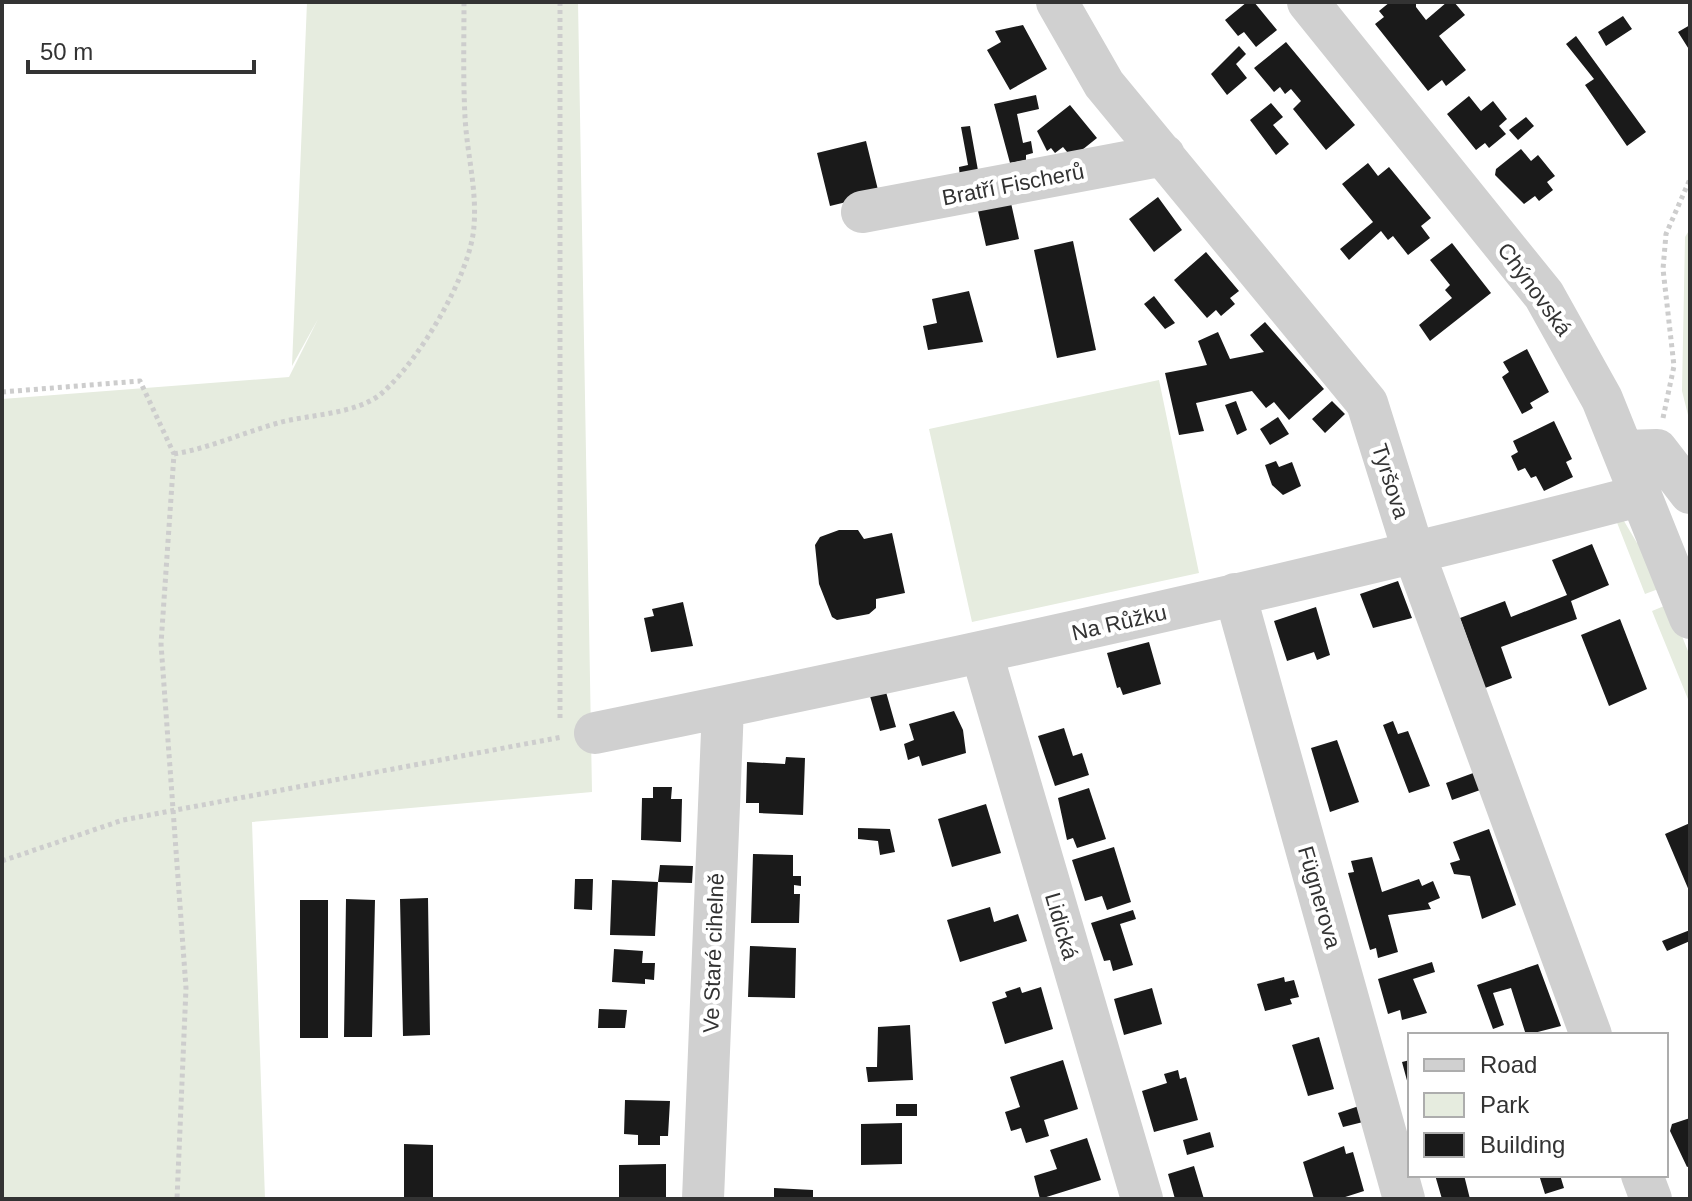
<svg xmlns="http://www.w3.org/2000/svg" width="1692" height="1201" font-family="Helvetica,sans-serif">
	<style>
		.green { fill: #e6ecdf }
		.building { fill: #1a1a1a }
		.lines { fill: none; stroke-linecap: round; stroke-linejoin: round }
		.path { stroke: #cdcdcd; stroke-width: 5; stroke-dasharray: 4 4; stroke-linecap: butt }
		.minor { stroke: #d0d0d0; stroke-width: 42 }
		.labels { text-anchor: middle; stroke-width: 8; stroke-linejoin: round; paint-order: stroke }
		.street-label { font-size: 22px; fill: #333; stroke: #fff }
	</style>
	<rect width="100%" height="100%" fill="#fff"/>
	<path class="green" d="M307,2H578L592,792L252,822L265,1199H2V399L289,377L318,319L292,366Z
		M1690,229V423L1682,391L1685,237Z
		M1159,380L1199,573L972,622L929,429Z
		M1616,520L1624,521L1637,543L1642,541L1661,588L1645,594Z
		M1669,604L1690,656V704L1652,611Z"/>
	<path class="building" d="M1247,2H1254L1277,30L1256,47L1244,32L1238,36L1225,20Z
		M1390,2H1416V7L1426,20L1447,2H1454L1465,15L1439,36L1466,70L1446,86L1442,80L1428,91L1375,24L1384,17L1379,11Z
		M1623,16L1632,29L1606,46L1598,32Z
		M1023,25L1047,69L1010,90L987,50L1001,42L995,31Z
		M1690,25V51L1678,32Z
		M1576,36L1646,132L1627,146L1585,85L1594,79L1566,44Z
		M1286,42L1355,125L1326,150L1293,109L1301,101L1291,89L1285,94L1280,87L1274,92L1254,68Z
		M1239,46L1246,54L1236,64L1247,78L1227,95L1211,74Z
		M1036,95L1039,109L1017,114L1023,143L1031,141L1033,153L1026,155V160L1010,163L994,104Z
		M1469,96L1481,111L1493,101L1507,119L1499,126L1506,134L1489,148L1485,143L1476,150L1447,114Z
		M1271,103L1283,117L1273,125L1289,144L1276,155L1250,120Z
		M1070,105L1097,138L1072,158L1063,147L1055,153L1051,148L1047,151L1037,131Z
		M1526,117L1534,126L1518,140L1509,130Z
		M970,126L979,176L960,179L959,167L968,165L961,127Z
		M866,141L879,194L830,206L817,153Z
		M1521,149L1531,161L1538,155L1555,176L1547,182L1553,190L1539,201L1535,196L1524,204L1495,175L1496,169Z
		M1368,163L1378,176L1389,167L1431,218L1421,226L1430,238L1408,255L1393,236L1388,240L1381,231L1349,260L1340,249L1373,222L1342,184Z
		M1158,197L1182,230L1154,252L1129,219Z
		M1011,203L1019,239L986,246L978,211Z
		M1073,241L1096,350L1057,358L1034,250Z
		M1452,243L1491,293L1430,341L1419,325L1452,298L1445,290L1450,285L1430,260Z
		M1206,252L1239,291L1230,298L1235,304L1221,316L1216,310L1207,318L1174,280Z
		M969,291L983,342L928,350L923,326L937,323L932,299Z
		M1154,296L1175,323L1165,329L1144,304Z
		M1265,322L1324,389L1289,420L1274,402L1266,408L1252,391L1196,403L1204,431L1179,435L1165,373L1207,365L1198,341L1218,332L1230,359L1264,352L1250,335Z
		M1527,349L1549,392L1530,403L1533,408L1522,414L1502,377L1509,372L1503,362Z
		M1236,401L1247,430L1237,435L1225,405Z
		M1332,401L1345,414L1325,433L1312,419Z
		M1278,417L1289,434L1270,445L1260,429Z
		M1554,421L1572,459L1566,462L1573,477L1544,491L1536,476L1531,478L1525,468L1518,471L1511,456L1518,452L1513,441Z
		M1276,461L1279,467L1292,462L1301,486L1283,495L1272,485L1265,465Z
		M839,530H858L864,539L892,533L905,593L876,599V608L869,614L837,620L832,617L819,584L815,545L820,537Z
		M1592,544L1609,585L1571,601L1577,619L1501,647L1512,678L1485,688L1460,618L1505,601L1511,617L1567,595L1552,560Z
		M1398,581L1412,618L1373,628L1360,594Z
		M683,602L693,646L651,652L644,618L654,616L652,609Z
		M1316,607L1330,655L1317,660L1314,652L1287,661L1274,621Z
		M1620,619L1647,689L1609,706L1581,635Z
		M1149,642L1161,684L1123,695L1120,687L1117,688L1107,653Z
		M886,692L896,727L880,731L870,696Z
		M954,711L963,730L966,753L922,766L919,756L908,760L904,744L914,740L909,724Z
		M1393,721L1398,734L1408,731L1430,786L1409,793L1383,725Z
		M1064,728L1073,756L1082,753L1089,775L1055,786L1038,736Z
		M1337,740L1359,802L1330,812L1311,748Z
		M786,757L805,758L803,815L759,813V803H746L747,762L785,764Z
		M1476,772L1483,789L1452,800L1446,783Z
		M653,787H672L671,799H682L681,842L641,840L642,798H653Z
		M1089,788L1106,839L1077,848L1073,838L1067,840L1058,798Z
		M986,804L1001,853L952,867L938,819Z
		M1690,823V893L1665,834Z
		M858,828L890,829L895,852L880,855L878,841L858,839Z
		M1489,829L1516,905L1482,919L1470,876L1454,874L1450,863L1460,860L1453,842Z
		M1114,847L1131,902L1107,910L1102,896L1085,901L1072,860Z
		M753,854L793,855V876H801V886L794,885V894H800L799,923H751Z
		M1372,857L1382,892L1419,879L1422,886L1433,881L1440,898L1428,903L1431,909L1388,915L1398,952L1378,958L1376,948L1370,950L1348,873L1354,872L1351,861Z
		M660,865L693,866L692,883L658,882L655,936L610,935L612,880L658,882Z
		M575,879H593L592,910L574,909Z
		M428,898L430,1035L403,1036L400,899Z
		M346,899L375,900L372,1037H344Z
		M300,900H328V1038H300Z
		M990,907L994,922L1018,914L1027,941L960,962L947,920Z
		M1133,910L1136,919L1120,924L1133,965L1113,971L1110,960L1104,961L1091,923Z
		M1690,930V941L1667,951L1662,941Z
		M750,946L796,948L795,998L748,997Z
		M614,949L643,951L642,963H655L654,980L645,979V984L612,982Z
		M1432,962L1435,972L1413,979L1427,1013L1402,1020L1400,1010L1388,1014L1378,979Z
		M1538,964L1561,1026L1526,1035L1511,988L1493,993L1504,1025L1493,1029L1477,985Z
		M1284,977L1285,982L1294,980L1299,997L1290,999L1292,1004L1265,1011L1257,984Z
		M1020,987L1022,993L1041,987L1053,1029L1005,1044L992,1002L1007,997L1005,992Z
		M1152,988L1162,1024L1124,1035L1114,999Z
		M599,1009L627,1010L625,1028H598Z
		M910,1025L913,1080L868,1082L866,1067H877L878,1027Z
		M1319,1037L1334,1089L1308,1096L1292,1045Z
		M1063,1060L1078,1109L1044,1120L1049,1136L1026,1143L1021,1128L1011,1131L1005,1112L1020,1107L1010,1077Z
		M1410,1060V1088H1409L1402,1062Z
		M1178,1070L1180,1079L1186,1077L1198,1120L1154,1132L1142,1091L1167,1083L1164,1074Z
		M625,1100L670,1101L668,1136H660V1145H638V1135L624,1134Z
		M896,1104H917V1116H896Z
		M1359,1106L1363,1122L1343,1127L1338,1113Z
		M1690,1118V1166L1687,1167L1670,1131L1672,1124Z
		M902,1123V1164L861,1165V1124Z
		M1210,1132L1214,1147L1187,1155L1183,1140Z
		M1087,1138L1101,1180L1040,1199L1034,1176L1057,1169L1050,1150Z
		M404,1144L433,1145V1199H404Z
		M1344,1146L1346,1154L1353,1152L1364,1191L1339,1199H1314L1303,1162Z
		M666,1164V1199H619V1165Z
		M1194,1166L1204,1199H1175L1168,1174Z
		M1435,1175H1464L1470,1199H1442Z
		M1539,1175H1560L1564,1188L1545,1194Z
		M774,1188L813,1190V1199H774Z"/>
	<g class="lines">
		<path class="path" d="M560,2V721
			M2,392L140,381L174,454L161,644L186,988L177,1199
			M1663,418L1674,366L1663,269L1666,234L1690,179
			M174,454C210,448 242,433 278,423C309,414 356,415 382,393C419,361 471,274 474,226C477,189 467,154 465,117C463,79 464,40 464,2
			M2,861L123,820L562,737"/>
		<path class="minor" d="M1057,2L1104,84L1367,403L1414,553L1591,1035
			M1308,2L1544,295L1602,399L1690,618
			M862,212L1164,155
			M1625,451L1657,450L1690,493
			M1235,594L1404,1199
			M982,654L1142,1199
			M595,733C945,662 1293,586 1639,496
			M1642,1175L1651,1199
			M703,1199L723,707"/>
	</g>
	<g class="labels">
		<g class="street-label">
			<text transform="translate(1013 184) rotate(-11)" y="8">Bratří Fischerů</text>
			<text transform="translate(1535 289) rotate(54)" y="8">Chýnovská</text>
			<text transform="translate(1391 481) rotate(72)" y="8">Tyršova</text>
			<text transform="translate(1119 622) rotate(-13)" y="8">Na Růžku</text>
			<text transform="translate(1320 897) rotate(74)" y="8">Fügnerova</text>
			<text transform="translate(1062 926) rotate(74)" y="8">Lidická</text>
			<text transform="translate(713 953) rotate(-88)" y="8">Ve Staré cihelně</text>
		</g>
	</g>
	<rect width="1692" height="1201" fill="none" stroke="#333333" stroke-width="8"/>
	<rect x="1408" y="1033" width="260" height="144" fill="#ffffff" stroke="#adadad" stroke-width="2"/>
	<rect x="1424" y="1059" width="40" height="12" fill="#d0d0d0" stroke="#adadad" stroke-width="2"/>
	<text x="1480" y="1073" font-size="24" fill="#333333">Road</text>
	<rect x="1424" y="1093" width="40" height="24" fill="#e6ecdf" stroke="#adadad" stroke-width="2"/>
	<text x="1480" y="1113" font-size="24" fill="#333333">Park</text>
	<rect x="1424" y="1133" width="40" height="24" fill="#1a1a1a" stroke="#adadad" stroke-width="2"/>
	<text x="1480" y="1153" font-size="24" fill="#333333">Building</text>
	<path d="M28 60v12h226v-12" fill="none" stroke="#333333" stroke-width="4"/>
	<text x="40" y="60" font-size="24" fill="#333333" stroke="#ffffff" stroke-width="6" paint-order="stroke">50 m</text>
</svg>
